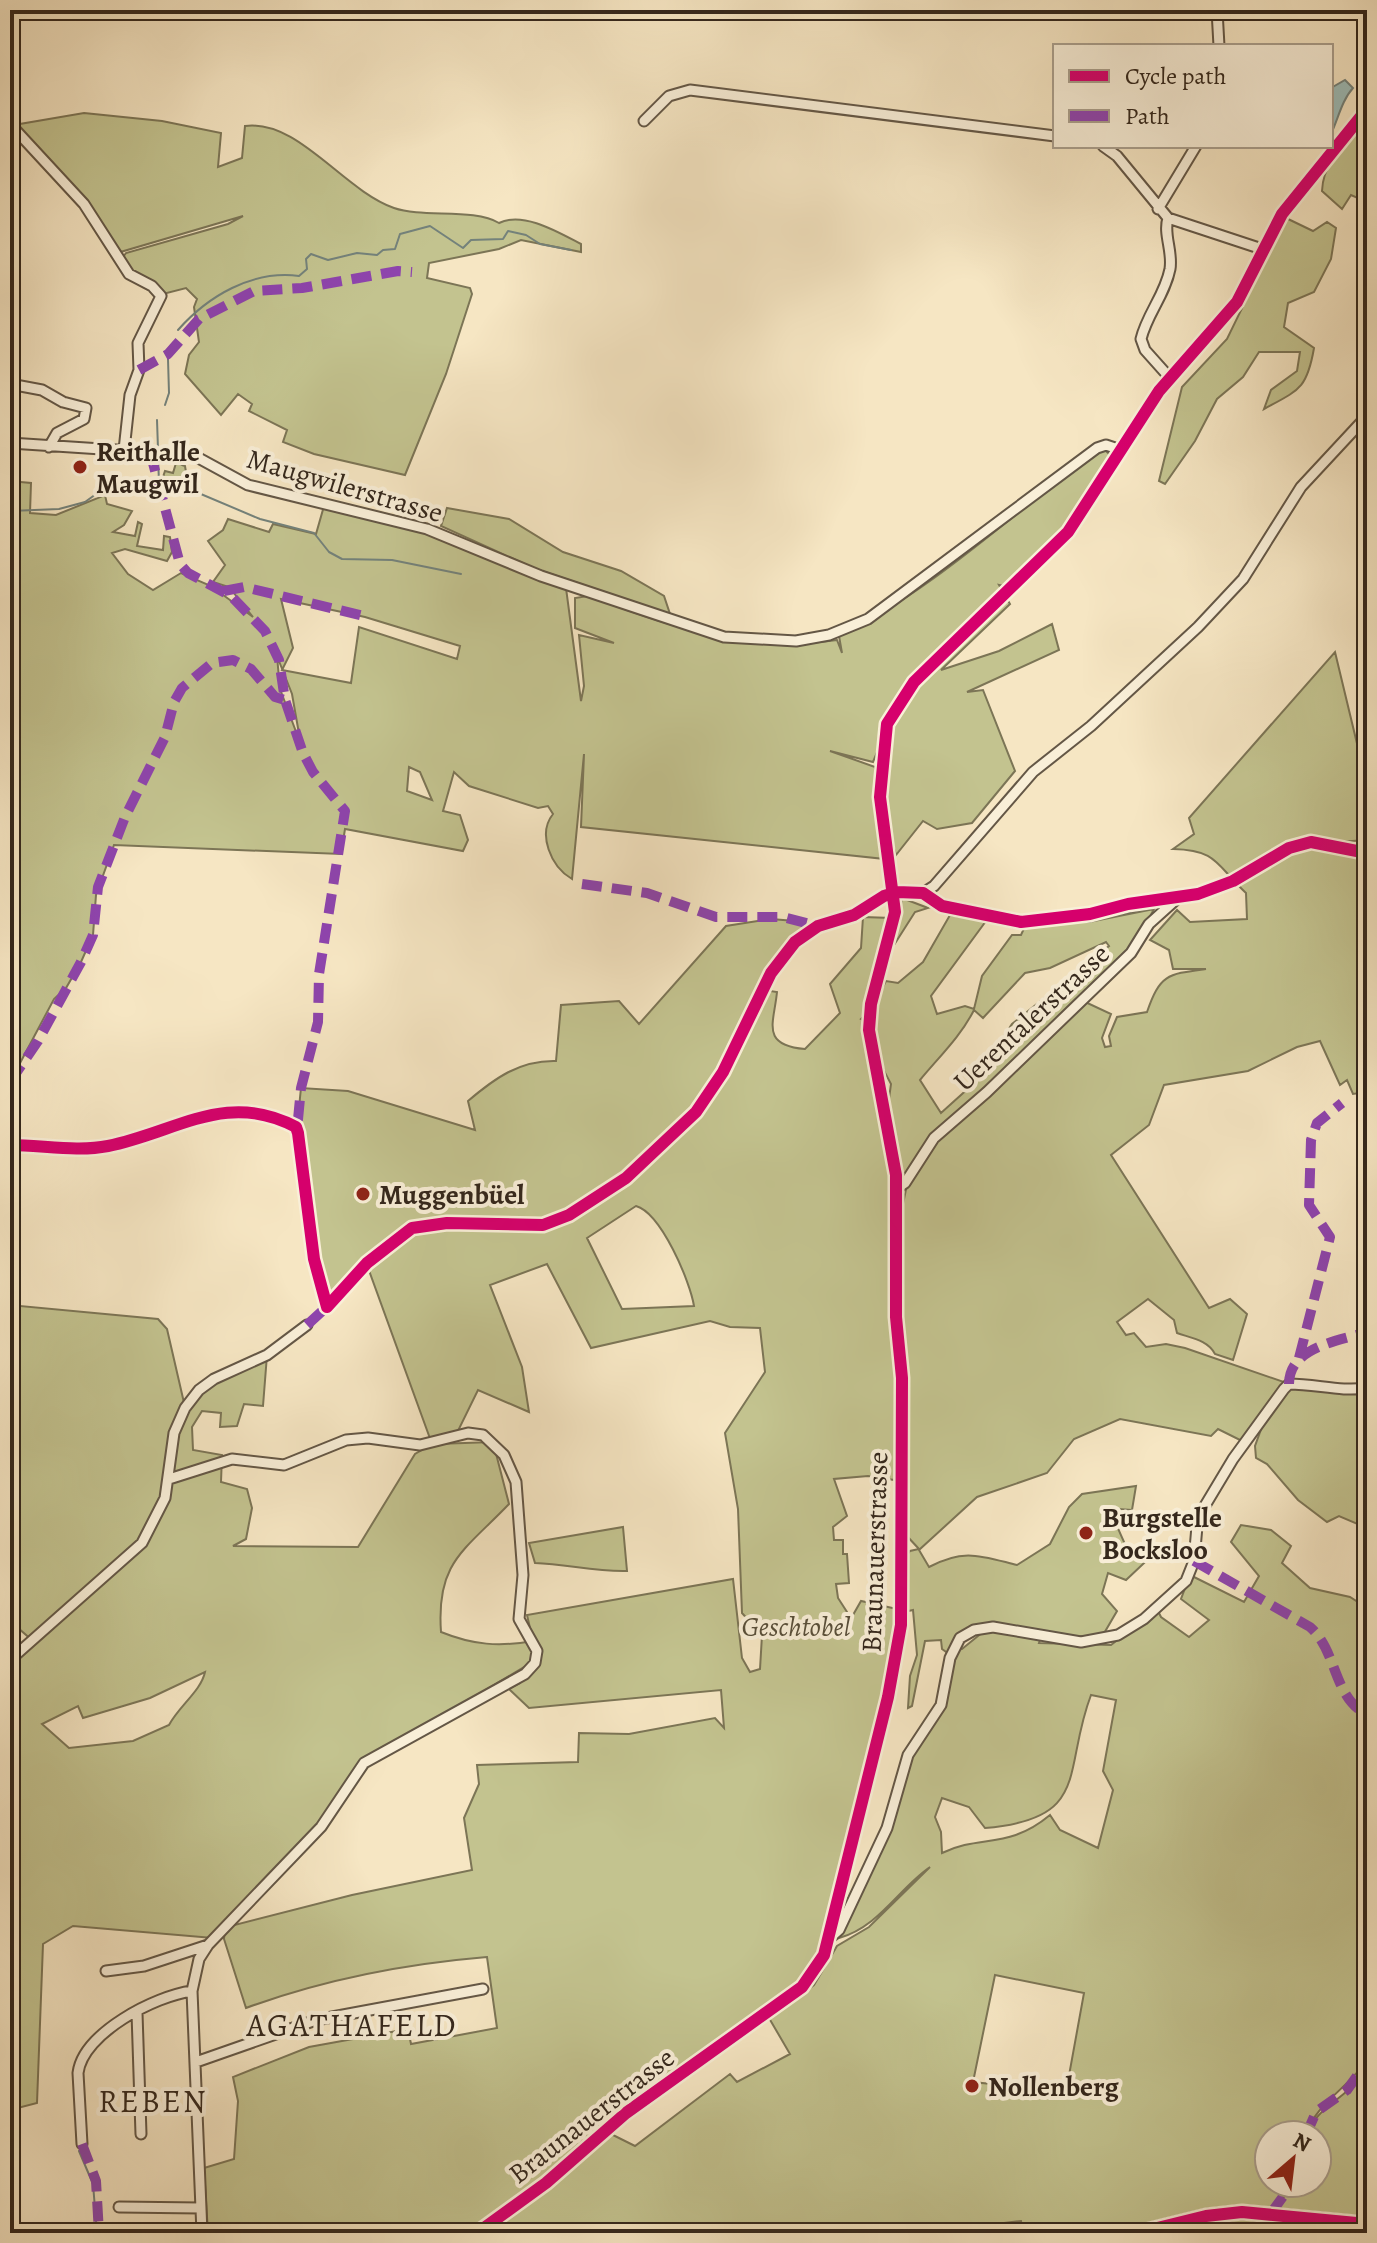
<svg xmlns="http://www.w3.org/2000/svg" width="1377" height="2243" font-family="Alegreya,serif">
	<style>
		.green { fill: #c3c38f; stroke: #7c7556; stroke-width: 2; fill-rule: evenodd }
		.water { fill: #9ebeba; stroke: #74827b; stroke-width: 2 }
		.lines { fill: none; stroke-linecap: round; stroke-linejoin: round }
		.stream { stroke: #74827b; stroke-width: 2 }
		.minor-casing { stroke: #645746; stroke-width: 13 }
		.major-casing { stroke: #34271c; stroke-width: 16 }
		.minor { stroke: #f9efd8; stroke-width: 9 }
		.major { stroke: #ebc382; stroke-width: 12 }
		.quiet { stroke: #8e44ad; stroke-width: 10; stroke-dasharray: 20 10; stroke-linecap: butt }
		.cycleway-casing { stroke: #f9efd8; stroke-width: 17 }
		.cycleway { stroke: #d6006c; stroke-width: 12 }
		.poi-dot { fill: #8f2418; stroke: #f9efd8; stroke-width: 3 }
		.labels { text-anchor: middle; stroke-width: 8; stroke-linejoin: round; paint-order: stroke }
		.poi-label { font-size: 28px; font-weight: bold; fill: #34271c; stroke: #f9efd8; text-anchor: start }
		.street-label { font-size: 28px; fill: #34271c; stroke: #f9efd8 }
		.park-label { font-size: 28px; font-style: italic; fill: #584e39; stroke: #f9efd8 }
		.quarter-label { font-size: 32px; letter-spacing: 2px; fill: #34271c; stroke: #f9efd8 }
	</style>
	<rect width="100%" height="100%" fill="#f6e6c3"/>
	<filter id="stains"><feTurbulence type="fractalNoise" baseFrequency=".0025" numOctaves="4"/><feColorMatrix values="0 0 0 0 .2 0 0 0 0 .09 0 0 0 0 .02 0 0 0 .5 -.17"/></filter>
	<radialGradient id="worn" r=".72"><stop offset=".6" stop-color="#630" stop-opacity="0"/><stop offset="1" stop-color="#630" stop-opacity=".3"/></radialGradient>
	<path class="green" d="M84,113L162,121L221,133L218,167L242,158L245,126C298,119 343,190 394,208C423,218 474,208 499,223C523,211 558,232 581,244V252L521,240L499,249L429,263L427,278L470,288L472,294L446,374L405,475L314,454L283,442L287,430L249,411L252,404L238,394L221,415L185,374L189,355L199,342L194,307L197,299L186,288L163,294L135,276L123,257L126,253L228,224L243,216L117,253L84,204L14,125Z
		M1367,120V202L1351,195L1342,209L1322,191C1323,160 1348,141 1367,120Z
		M1286,218L1313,231L1327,222L1336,228L1331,259L1314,292L1288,303L1284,327L1314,348C1307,389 1299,390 1264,409L1271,390L1297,371L1300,352H1259L1243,377L1217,399L1195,441L1165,484L1159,481L1182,387L1227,339Z
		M1105,450L1110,455L1106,468C1073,517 1051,548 1004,586L999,585L1010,604L941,670L999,651L1052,624L1059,650L967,692L983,690L1015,771L972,823L937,829L923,821L896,855C882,814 883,776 885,733L873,762L830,751L875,767L883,817L880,843L885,859L581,827L584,754L572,879C551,867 537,834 553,814L548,806L538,808L469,786L454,772L443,811L460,815L468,840L463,851L345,829L341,854L114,845L96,895L93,935L81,962L66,988L54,999L10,1082V481L31,483L30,513L56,515L105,495L107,504L132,511L124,525L113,532L135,536L138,522L142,524L137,546L163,550L164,536L170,537L172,552L167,561L125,549L112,553L128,574L153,590L181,573L211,586L253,617L229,587L213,582L225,565L208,541L223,530L228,519L269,532L273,524L316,534L324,506L414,528L566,588L581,701L584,686L579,635L614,643L575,628V598L588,596C674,627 744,654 837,640L842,653L839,636C933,590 1011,515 1094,453ZM281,599L365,617L460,646L457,659L359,627L351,683L282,670L293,648ZM277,656L292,694L301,745L280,689ZM409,767L420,772L432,800L407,791Z
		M176,463L185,466L187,478L183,486L162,480L165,471L173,473Z
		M447,508L509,519L563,552L621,571L664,596L670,614L536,569L441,526Z
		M1335,652L1360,756L1367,766V840L1322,843L1367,853V1092L1353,1094L1347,1080L1340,1085L1320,1041L1297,1047L1248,1071L1164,1085L1149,1125L1111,1155L1209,1308L1230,1299L1247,1314L1233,1360L1215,1354C1208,1340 1191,1338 1177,1333L1174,1320L1148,1299L1117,1322L1126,1335L1134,1333L1146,1347L1166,1344L1185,1348L1307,1390L1343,1392L1367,1388V1528L1339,1516L1327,1522L1298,1500L1267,1464L1256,1458L1255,1446L1263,1424L1246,1443L1218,1429L1211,1436L1120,1419L1074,1439L1047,1473L977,1497L919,1550L929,1567C964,1548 981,1556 1017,1565L1050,1544L1069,1507L1082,1494L1136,1486L1132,1510L1118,1509L1112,1515L1132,1560L1154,1543L1159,1549L1126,1580L1108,1573L1102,1594L1117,1611L1103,1635L1086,1639L1011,1634L1040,1640L1039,1643L1111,1645L1157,1609L1161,1617L1189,1637L1209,1620L1181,1599L1190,1575L1244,1602L1259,1576L1231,1542L1241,1525L1271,1530L1291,1546L1282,1563L1310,1588L1350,1597L1367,1608V2220L1276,2208L1294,2183H1317V2135H1307C1315,2104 1362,2093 1364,2064C1346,2089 1313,2107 1306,2135H1269V2183H1293L1273,2210L1184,2217L1123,2233H1023L1021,2221L923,2233H487L611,2134L635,2146L730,2074L737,2082L790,2054L769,2018L814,1985L837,1946L869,1927L930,1867C899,1888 879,1927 839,1938L889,1828L908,1760L939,1713L953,1657L942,1649L941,1640L925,1641L912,1706L908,1708L910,1676L917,1655L913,1610L904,1612L905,1558L910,1551L919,1549L906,1535C907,1475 908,1415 905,1356C903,1295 891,1229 911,1172L900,1181L888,1106L891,1084C873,1054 868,1011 886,981L898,983L923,962L950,915L986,921L931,996L937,1014L965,1006L974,1009L982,976L1012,935H1021L1027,922H1089L1154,909L1131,953L1079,996L925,1149L1081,1000L1111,1014L1102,1038L1105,1047L1111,1046L1109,1036L1117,1017L1147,1012C1160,974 1168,974 1206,969H1173L1169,950L1150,940L1177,910L1190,922L1247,919L1246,893C1216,865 1218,850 1173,849L1194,834L1189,818ZM1106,942L1109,946L1012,1024L972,1085L941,1113L920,1080C939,1057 961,1036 974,1010L983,1018L1025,973L1050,968ZM976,1625L983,1632L962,1649L954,1642L962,1631ZM1091,1695L1116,1700L1103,1771L1113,1790L1098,1848L1060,1830L1050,1815C1008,1850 981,1834 942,1853L941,1832L935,1817L942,1798L969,1807L985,1828C1092,1819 1062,1771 1091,1695ZM995,1975L1084,1993L1066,2092L973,2082Z
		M902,898L928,908L915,912L894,945Z
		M863,917L891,918L866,1014L861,1019L865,1021L867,1047L891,1163L901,1481L868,1476L834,1479L847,1516L833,1527L834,1540H843V1554H847L849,1583L836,1584L838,1598L849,1615H853L861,1601L897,1609L893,1660L822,1952L798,1986L574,2155L478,2233H208L204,2168L234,2159L238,2101L233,2077L309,2047L408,2029L411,2044L497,2028L487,1957C403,1964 325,1979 246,2008L224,1939L225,1929L213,1938L73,1926L43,1944L37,2103L10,2110V1660L33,1641L18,1628L10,1626V1305L158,1319L167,1329L185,1407L199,1390L267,1355L263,1406L244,1404L237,1426L220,1427L221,1413L202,1411L192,1427L193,1450L222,1455L221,1482L247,1489L252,1508L246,1539L233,1546L358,1547L415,1454L432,1444L367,1265L399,1238L421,1227H543C572,1219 599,1200 623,1181C646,1163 669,1146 689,1125C723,1087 742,1036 764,990L777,992C774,1023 760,1045 805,1049L840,1013L830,984L861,948ZM636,1206C661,1213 690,1281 694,1306L622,1309L587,1238ZM547,1264L591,1348L710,1321L730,1327L760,1328L765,1372L725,1433L738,1509L742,1613L762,1635L760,1669L750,1672L742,1658L733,1579L527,1615L533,1641C499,1647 473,1645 441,1632C436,1562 464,1551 509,1504L493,1442L436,1444L455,1437L478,1390L529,1412L522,1367L490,1285ZM534,1661L520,1683L509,1689L529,1708L721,1690L724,1728L715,1718L629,1734L579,1733L578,1762L477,1765L479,1784L464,1818L472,1870L352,1895L227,1927L333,1813L369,1760ZM205,1672C201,1691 179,1706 169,1725L133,1741L69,1748L42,1724L78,1706L83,1718L150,1698Z
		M771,919L795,921L811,928C747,970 734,1078 671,1137C631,1174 574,1226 517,1225C484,1225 445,1214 414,1226C390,1234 370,1256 352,1274C344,1283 338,1295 328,1300C303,1247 294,1146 301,1088L348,1091L475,1130L468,1101C495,1078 520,1060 556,1061L561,1005L619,1001L639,1024L726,926Z
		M623,1527L627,1571C595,1572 567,1564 535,1563L529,1543Z
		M1241,2218L1317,2225L1315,2233H1162Z"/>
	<path class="water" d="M1345,80L1353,88C1342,100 1338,119 1331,134V88Z"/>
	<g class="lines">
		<path class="stream" d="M178,330C208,296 252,270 299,276L307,269L306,259L311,254L328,260L357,253L377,255L383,250L395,249L400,234L430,226L463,248L471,240L503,239L508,231L526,235L540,244L571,250
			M165,405L169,393L168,359
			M157,420L158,449
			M158,457L159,482L189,489L260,519L314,533L329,552L342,559L392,560L461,574
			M10,511L59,509L85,502L110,484L153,481
			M79,2151L93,2184L97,2233"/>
		<g class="minor-casing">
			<path id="minor" d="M1217,10L1219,46
				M644,121L669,96L690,90L1055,136
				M10,124L84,204L129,274L152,286L161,296L138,343L139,370L130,395L124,450
				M1103,146L1117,156L1168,218C1163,234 1173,251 1170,269C1165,295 1147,314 1141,339L1145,350L1170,378
				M1158,209L1196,146
				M1168,218L1262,249
				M10,384L42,390L63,402L86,408L84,419L57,433L49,447
				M10,443L193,455L248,485L427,529L541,576L724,637L796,641L829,635L868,619L1097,448L1106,445L1121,450
				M894,893H923L934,886L1033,772L1091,726L1198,627L1243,579L1301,487L1367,416
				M923,893L942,906L1014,922L1090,914L1179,897
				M896,1189L905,1183L934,1138L987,1092L1131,953L1149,924L1179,897
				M169,1479L232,1459L284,1465L346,1440L368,1438L420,1445L468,1433L483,1435L504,1455L516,1482L523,1575L519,1619L537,1651L535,1663L525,1674L364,1763L321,1827L208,1945L199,1959L192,1991L202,2233
				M10,1660L142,1543L165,1498L174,1433L185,1408L199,1390L214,1379L267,1355L307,1325
				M829,1939L839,1930L887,1828L908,1755L941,1705L950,1658L960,1638L974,1630L993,1627L1081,1642L1118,1635L1144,1619L1186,1581L1194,1561L1197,1526L1203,1509L1233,1459L1284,1389L1289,1384C1317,1384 1340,1392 1367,1388
				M106,1971L144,1966L208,1945
				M137,2013L141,2134
				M196,2062L316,2020L483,1989
				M82,2144L78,2073C83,2033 155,1996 192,1991
				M119,2207L200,2208
				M477,2233L546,2183L626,2113L802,1987L824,1955L888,1697L901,1625L902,1378L896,1317V1175L869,1030L871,1004L895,912L880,797L887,724L914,682L1068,532L1159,391L1237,302L1282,214L1367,109"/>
		</g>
		<g class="major-casing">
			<path id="major" d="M1137,2233L1206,2216L1242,2212L1367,2224"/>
		</g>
		<use href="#minor" class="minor"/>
		<use href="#major" class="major"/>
		<path class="quiet" d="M139,370L168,354L199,319L254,291L302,288L398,271L412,272
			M150,452L180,564L188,573L231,596L265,631L279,660L285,700L303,753L313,772L345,811L319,974L318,1022L301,1088L297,1130
			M224,591L244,587L368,617
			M582,884L647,893L716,917H783L818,926
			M10,1082L38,1041L81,962L93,935L98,887L125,817L165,737L174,702L182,688L212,663L233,660L251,669L275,697L285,700
			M307,1325L332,1302
			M1299,1358L1330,1237L1309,1205L1311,1140L1317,1123L1342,1103
			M1289,1384C1289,1347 1339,1341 1367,1332
			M1194,1561L1310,1627C1336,1650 1333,1691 1361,1711
			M1306,2135L1316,2112L1347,2090L1367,2062
			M82,2144L96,2181L99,2233
			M1271,2213L1293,2183"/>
		<g class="cycleway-casing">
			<path id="cycleway" d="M10,1145C42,1145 77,1152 108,1146C177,1132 226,1090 296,1127L298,1133L314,1259L327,1307
				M327,1307L367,1263L412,1228L447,1223L543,1225L569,1215L626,1178L696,1112L723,1072L771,973L795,942L818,926L854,915L884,896L897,892L923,893L942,906L1021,922L1090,914L1128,904L1198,894L1233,881L1289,848L1311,842L1367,853
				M477,2233L546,2183L626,2113L802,1987L824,1955L888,1697L901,1625L902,1378L896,1317V1175L869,1030L871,1004L895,912L880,797L887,724L914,682L1068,532L1159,391L1237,302L1282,214L1367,109
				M1137,2233L1206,2216L1242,2212L1367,2224"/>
		</g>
		<use href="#cycleway" class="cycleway"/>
	</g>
	<g class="poi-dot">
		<circle cx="80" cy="467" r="8"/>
		<circle cx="363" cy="1194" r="8"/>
		<circle cx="1086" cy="1533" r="8"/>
		<circle cx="972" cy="2086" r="8"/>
	</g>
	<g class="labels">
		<g class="poi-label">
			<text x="96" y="461">Reithalle<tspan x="96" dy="32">Maugwil</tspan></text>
			<text x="379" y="1204">Muggenbüel</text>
			<text x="1102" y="1527">Burgstelle<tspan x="1102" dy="32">Bocksloo</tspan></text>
			<text x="988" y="2096">Nollenberg</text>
		</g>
		<g class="street-label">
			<text transform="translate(345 485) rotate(16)" y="10">Maugwilerstrasse</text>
			<text transform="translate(1031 1017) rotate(-43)" y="10">Uerentalerstrasse</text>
			<text transform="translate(874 1552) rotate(-88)" y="10">Braunauerstrasse</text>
			<text transform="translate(591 2115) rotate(-38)" y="10">Braunauerstrasse</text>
		</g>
		<g class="park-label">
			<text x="796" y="1636">Geschtobel</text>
		</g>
		<g class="quarter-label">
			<text x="352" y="2036">AGATHAFELD</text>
			<text x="153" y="2112">REBEN</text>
		</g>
	</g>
	<rect width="1377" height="2243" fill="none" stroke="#f6e6c3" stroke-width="40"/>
	<rect x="12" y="12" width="1353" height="2219" fill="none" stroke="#34271c" stroke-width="4"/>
	<rect x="20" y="20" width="1337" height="2203" fill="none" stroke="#34271c" stroke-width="2"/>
	<rect x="1053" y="44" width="280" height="104" fill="#f9efd8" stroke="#aa9f8d" stroke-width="2"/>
	<rect x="1069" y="70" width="40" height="12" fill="#d6006c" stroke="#aa9f8d" stroke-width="2"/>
	<text x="1125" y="84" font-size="24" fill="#34271c">Cycle path</text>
	<rect x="1069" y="110" width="40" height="12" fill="#8e44ad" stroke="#aa9f8d" stroke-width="2"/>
	<text x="1125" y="124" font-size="24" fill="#34271c">Path</text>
	<g transform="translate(1293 2159) rotate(28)"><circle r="38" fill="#f9efd8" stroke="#aa9f8d" stroke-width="2"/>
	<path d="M0-6L14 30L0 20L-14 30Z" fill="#8f2418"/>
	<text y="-12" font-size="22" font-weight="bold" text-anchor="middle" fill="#34271c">N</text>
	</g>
	<rect width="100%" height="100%" filter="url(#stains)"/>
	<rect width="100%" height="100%" fill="url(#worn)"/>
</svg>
